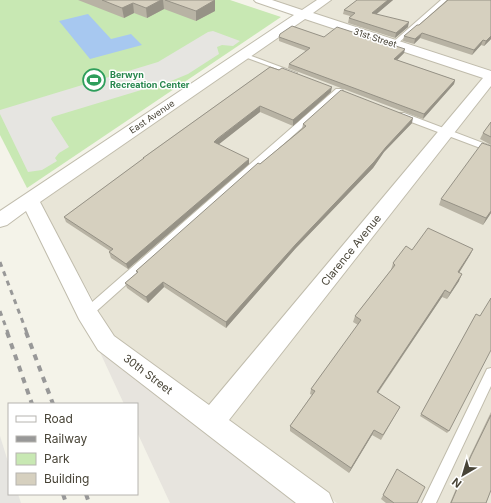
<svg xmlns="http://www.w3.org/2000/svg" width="491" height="503" font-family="Inter,sans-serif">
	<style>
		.residential { fill: #e8e5d7 }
		.industrial { fill: #e7e4de }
		.green { fill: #c8e8b3 }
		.parking { fill: #e6e5e1 }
		.water { fill: #a7c8f0 }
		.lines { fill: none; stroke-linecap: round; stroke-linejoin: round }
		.service-casing { stroke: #c0bcac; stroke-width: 2 }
		.minor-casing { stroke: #c0bcac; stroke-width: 2 }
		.service { fill: #fff; fill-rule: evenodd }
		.minor { fill: #fff; fill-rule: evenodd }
		.rail-far1 { stroke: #989898; stroke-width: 3; stroke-dasharray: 5 5; stroke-linecap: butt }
		.rail { stroke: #989898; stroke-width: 4; stroke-dasharray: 6 6; stroke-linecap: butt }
		.wall { fill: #b8b3a4 }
		.shaded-wall { fill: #969286 }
		.building { fill: #d6d0bf; stroke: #969286 }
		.labels { text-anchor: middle; stroke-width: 3; stroke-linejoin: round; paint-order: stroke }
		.far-street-label { font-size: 9px; fill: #484437; stroke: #fff }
		.far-leisure-label { font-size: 9px; font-weight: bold; fill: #27864d; stroke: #fff; text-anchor: start }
		.street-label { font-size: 11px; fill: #484437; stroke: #fff }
	</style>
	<rect width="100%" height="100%" fill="#f4f3e9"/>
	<path class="residential" d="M264,0H491V71Z
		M305,17L491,78V503H337L114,338L38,200Z"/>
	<path class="industrial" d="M98,348L302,503H170L137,432V404H124Z"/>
	<path class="green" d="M0,0H230L281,17L27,188L0,135Z"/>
	<path class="parking" d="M213,31L240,41L233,46L222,45L217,47L219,54L188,74L171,81L52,117L51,119L69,147L59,153L55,158L57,161L42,170L28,172L0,114V110L158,62L208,32Z
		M0,436L9,465V494H18L21,503H0Z"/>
	<path class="water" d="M88,14L111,39L131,34L142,45L90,59L59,21Z"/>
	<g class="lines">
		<g class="service-casing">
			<path id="service" d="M441,0H447L396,45H392V43Z
				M242,54H246L297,73L295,74H291L242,56Z
				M336,89H342L343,91L91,316L87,318L83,316L81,313L83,310Z
				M398,113H404L491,146V152L398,117Z
				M491,368V386L436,503H422L487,369Z"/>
		</g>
		<g class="minor-casing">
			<path id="minor" d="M254,0H272L302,10L317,0H331L313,13L491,71V86L229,420L329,493L333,503H296L98,350L79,319L26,211L7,225L0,227V211L294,15L256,2ZM305,19L483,78L209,405L114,336L95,307L40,202Z"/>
		</g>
		<use href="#service" class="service"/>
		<use href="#minor" class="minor"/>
		<path class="rail-far1" d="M0,262L27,333
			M0,311L8,333"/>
		<path class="rail" d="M7,332L32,404
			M26,332L53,404
			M63,494L66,503
			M86,494L89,503"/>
	</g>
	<path class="wall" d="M78,0H215V11L196,21L164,9L147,18L134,13L124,18Z
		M357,0H393L376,14L408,27L395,38L348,23L349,18L350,16L343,14L344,10Z
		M447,0H491V39L484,46L481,45L472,55L420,38L414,44L403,41L404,36L419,25Z
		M279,37H324L404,53L397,60L455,80L454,84L423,119L288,68L289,64L306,51L279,41Z
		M270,67L331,92L293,126L260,112L218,144L249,164L128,269L111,258L109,252L110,251L66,222L64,217L143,159V158Z
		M491,122V145L480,139L483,133Z
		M412,123L384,152L373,168L295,249L226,328L164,287L148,303L127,288L125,283L137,273L136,271L260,164L302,129L303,124Z
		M491,146V213L483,225L439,205L441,199Z
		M473,249L470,255L459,273V281L447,299L442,297L378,393L400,407L381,440L372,435L349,473L290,431V426L312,395L310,394L311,389L358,325L353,322L355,316L391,270L393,263L412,250Z
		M476,314L449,431L447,433L420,416Z
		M491,412V490L486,503H450L469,458Z
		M397,469L417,503H386L381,499Z"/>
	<path class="shaded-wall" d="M161,0H163L164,9L147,18L146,8Z
		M215,0V11L196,21V11Z
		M388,0H393L372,18V13Z
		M133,3L134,13L124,18L122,8Z
		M409,22L408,27L395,38L396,33Z
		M422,33L420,38L414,44L415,39Z
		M491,36V39L484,46L486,41Z
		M483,40L481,45L472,55L474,50Z
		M405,49L404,53L393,64L394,59Z
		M455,80L454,84L423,119L424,114Z
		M332,87L331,92L293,126V120Z
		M260,106V112L218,145L214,142Z
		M413,118L412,123L384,152L373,168L295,249L226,328V322L296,244Z
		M249,159V164L128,269L126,264Z
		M491,211V213L483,225L486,218Z
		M473,249L470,255L455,279L458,272Z
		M462,274L459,281L447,299L450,293Z
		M163,282L164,287L148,303L146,297Z
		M445,290L442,297L374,398L377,392Z
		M374,430L372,435L349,473L351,468Z"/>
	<path class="building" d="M102,0H161L146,8L133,3L122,8Z
		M165,0H215L196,11Z
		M357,0H388L372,13L409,22L396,33L349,18L355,13L344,10Z
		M448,0H491V36L486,41L483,40L474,50L422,33L415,39L404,36L417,25H419Z
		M292,26L324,37L337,27L405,49L394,59L455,80L424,114L289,64L310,48L279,37L280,34Z
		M270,67L279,70L282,68L332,87L293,120L260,106L217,139L214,142L249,159L126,264L109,252L113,249L64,217L144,158H143Z
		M341,90L413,118L386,147L374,162L296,244L226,322L163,282L146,297L125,283L138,272L136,271L258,163L260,164L306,126L303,124Z
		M491,122V137L483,133Z
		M482,143L491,146V211L486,218L441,199Z
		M428,228L473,249L458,272L462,274L450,293L445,290L377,392L400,407L383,435L374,430L351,468L290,426L315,391L311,389L361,320L355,316L395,265L393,263L406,246L412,250Z
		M491,298V350L449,431L421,414L476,314L480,316Z
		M491,415V490L486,503H451L471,456Z
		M397,469L425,487L417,503H394L383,495Z"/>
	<defs>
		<g id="stadium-ring" transform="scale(1.15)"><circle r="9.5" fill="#fff" stroke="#2e9e5b" stroke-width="1.5"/><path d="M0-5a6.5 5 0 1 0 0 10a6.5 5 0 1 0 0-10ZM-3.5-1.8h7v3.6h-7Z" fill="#2e9e5b"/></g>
	</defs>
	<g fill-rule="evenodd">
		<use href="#stadium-ring" x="94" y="80"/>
	</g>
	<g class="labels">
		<g class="far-street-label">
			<text transform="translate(375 38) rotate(18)" y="3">31st Street</text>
			<text transform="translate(152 117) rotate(-34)" y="3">East Avenue</text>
		</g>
		<g class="far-leisure-label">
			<text x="110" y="78">Berwyn<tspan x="110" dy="10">Recreation Center</tspan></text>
		</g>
		<g class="street-label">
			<text transform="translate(351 250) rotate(-51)" y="4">Clarence Avenue</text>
			<text transform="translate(148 374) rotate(37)" y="4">30th Street</text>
		</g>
	</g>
	<rect x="8" y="403" width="130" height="92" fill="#ffffff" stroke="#b6b4af"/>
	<rect x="16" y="416" width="20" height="6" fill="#ffffff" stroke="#b6b4af"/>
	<text x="44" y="423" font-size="12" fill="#484437">Road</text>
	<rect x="16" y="436" width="20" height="6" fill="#989898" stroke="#b6b4af"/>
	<text x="44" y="443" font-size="12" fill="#484437">Railway</text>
	<rect x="16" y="453" width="20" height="12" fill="#c8e8b3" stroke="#b6b4af"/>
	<text x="44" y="463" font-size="12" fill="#484437">Park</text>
	<rect x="16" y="473" width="20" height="12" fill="#d6d0bf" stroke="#b6b4af"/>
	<text x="44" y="483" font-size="12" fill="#484437">Building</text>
	<g transform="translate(463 475) rotate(218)" stroke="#ffffff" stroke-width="3" paint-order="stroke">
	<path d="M0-3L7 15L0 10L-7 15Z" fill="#484437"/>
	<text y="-6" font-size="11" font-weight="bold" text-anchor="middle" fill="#484437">N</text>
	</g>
</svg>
